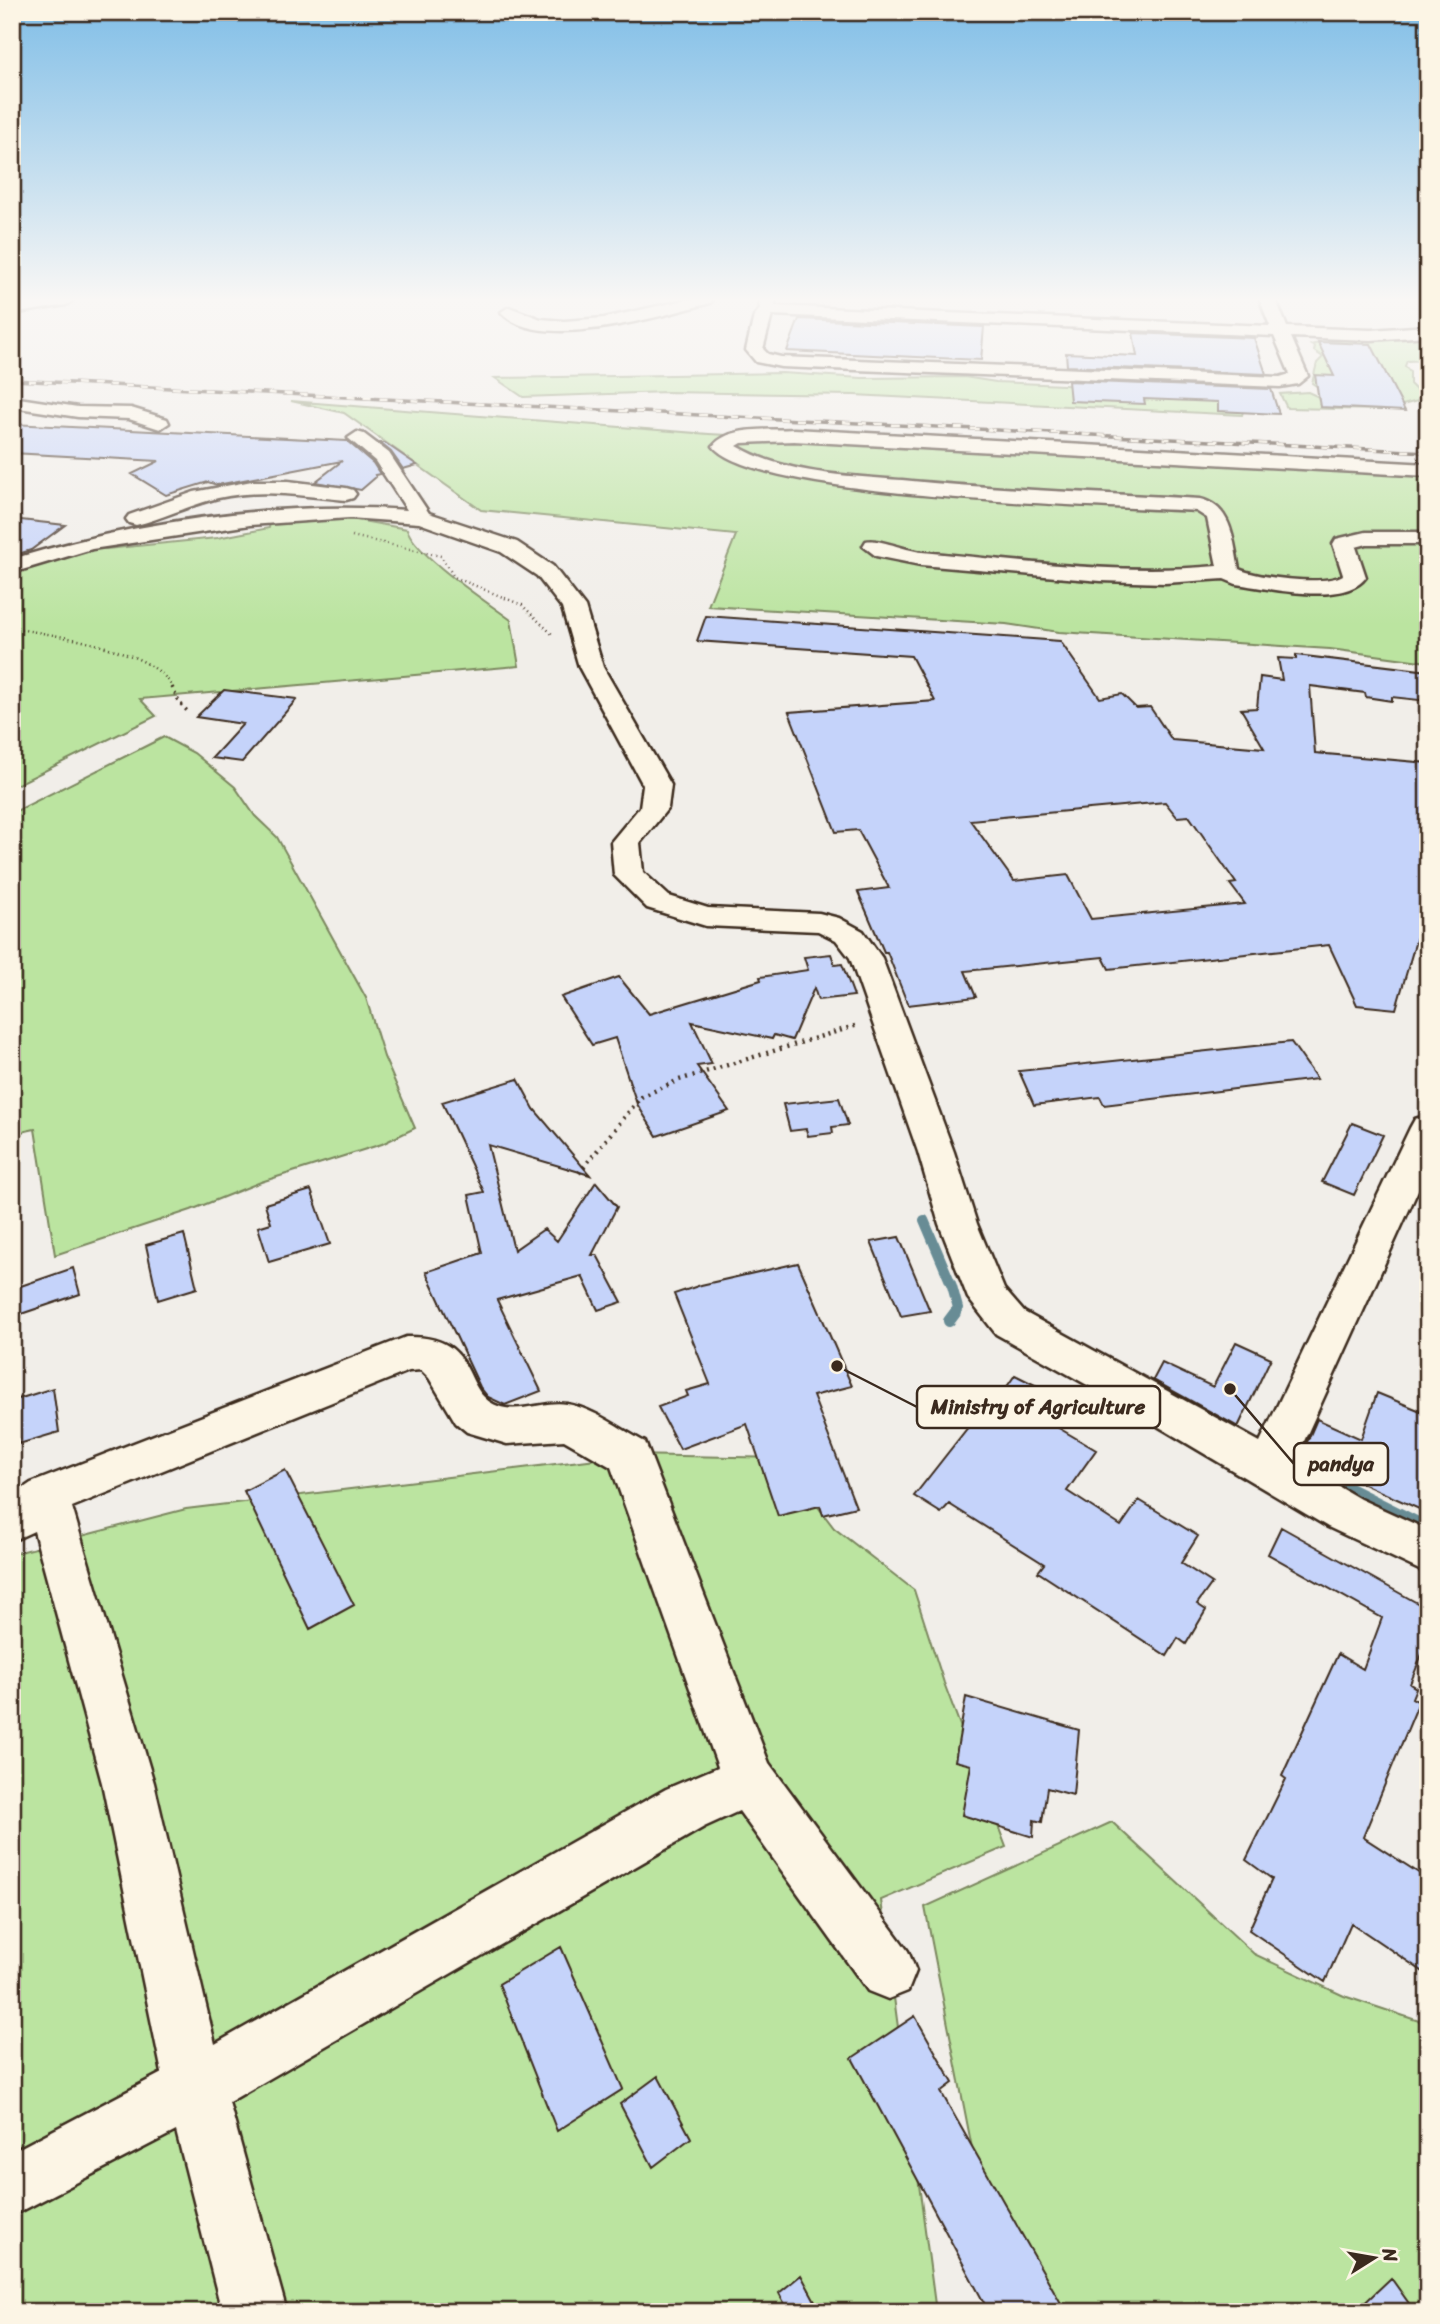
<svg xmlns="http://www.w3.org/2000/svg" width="1440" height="2324" font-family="Sriracha,sans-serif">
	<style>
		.green { fill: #bbe4a0; stroke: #7b875f; stroke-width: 2 }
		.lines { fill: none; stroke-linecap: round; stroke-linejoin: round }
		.stream-far1 { stroke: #678c95; stroke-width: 10 }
		.stream { stroke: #678c95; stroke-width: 12 }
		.building { fill: #c5d3fa; stroke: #3b2a1e; stroke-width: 2; fill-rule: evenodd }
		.minor-casing { stroke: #3b2a1e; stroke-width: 5 }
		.path-far2 { stroke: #3b2a1e; stroke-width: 2.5; stroke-dasharray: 1 3.5; stroke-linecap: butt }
		.path-far1 { stroke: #3b2a1e; stroke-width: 3.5; stroke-dasharray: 2 4.5; stroke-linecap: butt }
		.path { stroke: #3b2a1e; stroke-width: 4.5; stroke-dasharray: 2 5; stroke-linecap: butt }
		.minor { fill: #fcf5e5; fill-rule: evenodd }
		.rail-casing { stroke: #3b2a1e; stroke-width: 3.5 }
		.rail { stroke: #fcf5e5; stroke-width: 2.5; stroke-dasharray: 8; stroke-linecap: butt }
		.leader { fill: none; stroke: #3b2a1e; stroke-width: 2.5 }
		.callout-dot { fill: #3b2a1e; stroke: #fcf5e5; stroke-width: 2.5 }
		.callout { fill: #fcf5e5; stroke: #3b2a1e; stroke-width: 2.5 }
		.callout-label { font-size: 21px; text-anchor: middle; font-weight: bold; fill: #3b2a1e }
	</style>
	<rect width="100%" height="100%" fill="#f1eee9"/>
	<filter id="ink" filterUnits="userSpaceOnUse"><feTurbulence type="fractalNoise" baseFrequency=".0143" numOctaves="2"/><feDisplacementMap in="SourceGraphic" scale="14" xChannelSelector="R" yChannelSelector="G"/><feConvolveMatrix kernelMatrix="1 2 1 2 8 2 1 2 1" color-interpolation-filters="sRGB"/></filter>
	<g filter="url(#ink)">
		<path class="green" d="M1411,337L1428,338V360L1407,361L1405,366L1410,372V384L1425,399L1384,410L1287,408L1280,394L1308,392L1321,398L1327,393L1312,383L1317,363L1323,357L1314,351L1315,347L1311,345L1314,344L1360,338Z
			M782,373L862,378L964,377L996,382L1218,392L1243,412L1242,415L854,395L667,392L523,397L495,378Z
			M291,401L709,434L1428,475V662L1330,649L1059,632L1006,624L708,606L736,535L481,510L344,413Z
			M289,519H351L407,529C415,555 487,602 511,620L519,666L140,699L156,716L12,787V570L89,546L106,549L217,538L269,528L270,522Z
			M164,737L194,753L235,787L255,816L277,837L366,998L384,1057L415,1128L382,1144L261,1182L191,1210L55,1255L35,1129L12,1134V813Z
			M629,1455L781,1458L834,1528L914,1590L944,1683L1006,1847L881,1900L936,2312H12V1554L186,1509Z
			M1112,1822L1254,1954L1344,1996L1428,2024V2312H1004L925,1907Z"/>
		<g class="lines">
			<path class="stream-far1" d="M924,1220L952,1286L958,1308L953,1315"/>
			<path class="stream" d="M949,1321L955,1313
				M1288,1458L1428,1528"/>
		</g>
		<path class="building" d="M799,319L984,327L981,360L787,351Z
			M1133,333L1254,338L1266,374L1067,366L1066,353L1137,356Z
			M1318,342L1371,344L1405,411L1320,407L1315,375L1334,376Z
			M1068,381L1271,389L1279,414L1218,411V402L1144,399L1145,404L1070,401Z
			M12,424L347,441L373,463L380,474L375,475L376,477L361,490L315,482L342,461L217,485L208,482L166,495L132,474L159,461L12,453Z
			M380,443H385L417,465L403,469L391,452Z
			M12,519L65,525L31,550L12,556Z
			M706,616L1060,641L1100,698L1122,694L1136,708L1150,707L1172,740L1264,748L1241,709L1257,708L1260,677L1282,680L1278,658L1296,659V655L1428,671V701L1392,697V701L1366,697L1365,693L1310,686L1315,753L1428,763V899L1396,1009L1357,1005L1329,945L1109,969L1103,957L965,971L976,997L908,1005L887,952H884L858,892L889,888L858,830L836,832L789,712L935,701L911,656L697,641ZM1165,802L1177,817L1189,816L1236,883L1230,884L1245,904L1091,919L1068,875L1014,881L970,820Z
			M224,690L297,699L242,762L212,758L243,724L196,717Z
			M831,954L835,965L842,964L854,996L818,1000L814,988L792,1040L774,1035L772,1039L692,1022L712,1064L697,1066L729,1111L657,1136L637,1104L615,1038L592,1045L561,997L619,977L649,1014L761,980L760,977L808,970L804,957Z
			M1291,1042L1317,1079L1104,1105L1100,1097L1034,1105L1019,1071Z
			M518,1079L534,1109L590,1175L488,1145L514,1250L544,1229L557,1241L596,1182L617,1207L592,1255H597L622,1302L598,1310L582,1276L497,1300L541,1391L505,1405L488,1397L480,1387L426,1272L482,1253L469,1195L484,1192L442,1102Z
			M839,1098L848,1125L832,1127L833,1133L808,1136L806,1129L790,1131L783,1104Z
			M1352,1123L1383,1135L1354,1195L1322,1182Z
			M311,1190L330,1244L269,1262L258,1227L271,1223L265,1204Z
			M184,1234L197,1288L158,1300L146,1245Z
			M899,1237L930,1311L901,1316L871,1242Z
			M798,1263L852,1386L813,1396L856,1507L823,1515L820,1506L778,1516L747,1424L680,1449L658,1407L688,1396L686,1391L710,1384L674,1294L701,1285Z
			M73,1268L80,1294L12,1317V1289Z
			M1236,1342L1271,1358L1238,1427L1153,1380L1162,1363L1213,1387Z
			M1015,1375L1037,1386L1023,1407L1096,1450L1067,1491L1121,1526L1139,1500L1198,1536L1181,1563L1212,1583L1197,1604L1206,1610L1186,1644L1178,1638L1167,1656L1038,1572L1044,1564L949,1504L941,1513L914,1496L991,1398L997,1401Z
			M53,1388L59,1432L19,1444L15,1400Z
			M1377,1393L1428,1414V1513L1301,1456L1317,1419L1361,1439Z
			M285,1470L354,1605L310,1629L244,1491Z
			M1281,1527L1428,1609V1639L1410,1684L1416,1688L1412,1698L1419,1702L1363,1837L1428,1879V1975L1351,1923L1325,1982L1249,1930L1272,1879L1246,1860L1286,1779L1282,1776L1338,1654L1363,1669L1382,1618L1268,1554Z
			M966,1697L1079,1730L1073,1795L1047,1788L1042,1822L1034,1820L1033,1837L962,1815L971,1765L955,1761Z
			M561,1947L623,2089L557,2131L499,1984Z
			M915,2016L953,2083L941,2092L1066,2312H989L852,2058Z
			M658,2076L691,2138L653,2167L620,2104Z
			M801,2275L821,2312H789L779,2293Z
			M1391,2278L1415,2312H1355Z"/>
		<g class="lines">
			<g class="minor-casing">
				<path id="minor" d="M39,300H74L66,305L12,314V304Z
					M685,300H713L710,303C663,315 539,354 501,312L509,307L541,319L564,321L604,318Z
					M759,300H775V306L1270,326L1260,300H1276L1287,327L1371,330L1428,326V336L1371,340L1291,337L1308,376L1298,384L1280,387L781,367L756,362L746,350L754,316L760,309ZM772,315L1274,336L1290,374L1280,377L781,357L768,354L763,349Z
					M12,397L78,407L131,408L167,419L169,423L160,429L129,419L78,417L12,407Z
					M794,429L1428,464V476L794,441L742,443L737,446C784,474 849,476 902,480C1001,490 1101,493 1200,499C1233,507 1233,541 1239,569C1257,578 1326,586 1343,575L1333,544L1336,539L1366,532H1428V544H1367L1356,547L1366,577C1345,607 1267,588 1236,584L1224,579L1165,583L1101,581L921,565L876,556L863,546L866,541C879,538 906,551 923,552C1020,561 1119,575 1217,566L1207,518L1196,511C1117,506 753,499 713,446C730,425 770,431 794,429Z
					M357,432L364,434L389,453L429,513L517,542L553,566L585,607L603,667L671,785L668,808L640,843L643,872L669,896L708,908L819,913L839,918L863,931L882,958L954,1152L977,1224L1004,1289L1024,1312L1260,1442L1410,1128L1415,1119L1428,1115V1168L1295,1461L1360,1499L1428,1530V1574L1328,1527L1107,1396L996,1334L968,1298L939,1224L918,1152L850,958L836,940L818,931L706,926L647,908L614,875L611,842L640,807L643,785L579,667L562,608L537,576L501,552L419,523L349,518L250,525L92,549L12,573V559C139,521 275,501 407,510L375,461L348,438Z
					M252,481H288L346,488L353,490L356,494L353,498L346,500C302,496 262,488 218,498C190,505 164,518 136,525L129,523L126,519L129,515L194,492Z
					M406,1337C481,1335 459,1391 498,1406C520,1414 545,1400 567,1404C595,1409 620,1429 645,1442L769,1763L908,1951L916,1971L908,1991L888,1999L868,1991L739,1811L704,1827L229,2102L287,2312H222L176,2131L12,2216V2152L162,2073L102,1783L34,1531L12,1541V1496L31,1483ZM421,1370L429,1378L456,1423L467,1432L507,1444L564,1440L611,1467L718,1767L666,1789L215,2044L154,1783L72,1507L409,1371Z"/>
			</g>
			<path class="path-far2" d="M352,536L441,556L454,577L522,605L552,634
				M12,628C52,635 156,648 173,689"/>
			<path class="path-far1" d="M172,687L179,702L189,713"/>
			<path class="path" d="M579,1173L641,1097L679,1080L858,1025"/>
			<use href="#minor" class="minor"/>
			<g class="rail-casing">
				<path id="rail" d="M12,380L1428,452"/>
			</g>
			<use href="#rail" class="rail"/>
		</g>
	</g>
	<linearGradient id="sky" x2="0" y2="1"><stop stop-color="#80bee7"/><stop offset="0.48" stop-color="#f9f7f5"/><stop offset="1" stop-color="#f9f7f5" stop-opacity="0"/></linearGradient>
	<rect width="1440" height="625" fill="url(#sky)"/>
	<path class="leader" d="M837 1366L917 1407M1230 1389L1294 1464"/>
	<g class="callout-dot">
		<circle cx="837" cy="1366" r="7"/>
		<circle cx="1230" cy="1389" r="7"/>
	</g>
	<g class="callout">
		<rect x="917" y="1386" width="243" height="42" rx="7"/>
		<rect x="1294" y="1443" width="94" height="42" rx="7"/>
	</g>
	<g class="callout-label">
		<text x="1038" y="1414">Ministry of Agriculture</text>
		<text x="1341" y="1471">pandya</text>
	</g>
	<rect width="1440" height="2324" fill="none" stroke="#fcf5e5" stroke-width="42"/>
	<rect x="21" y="21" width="1398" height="2282" fill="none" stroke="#3b2a1e" stroke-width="2.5" filter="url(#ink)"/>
	<g transform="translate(1374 2258) rotate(79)" stroke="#fcf5e5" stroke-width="5" paint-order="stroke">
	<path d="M0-5L12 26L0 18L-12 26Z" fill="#3b2a1e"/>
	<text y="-10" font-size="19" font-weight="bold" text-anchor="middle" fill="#3b2a1e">N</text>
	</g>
</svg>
